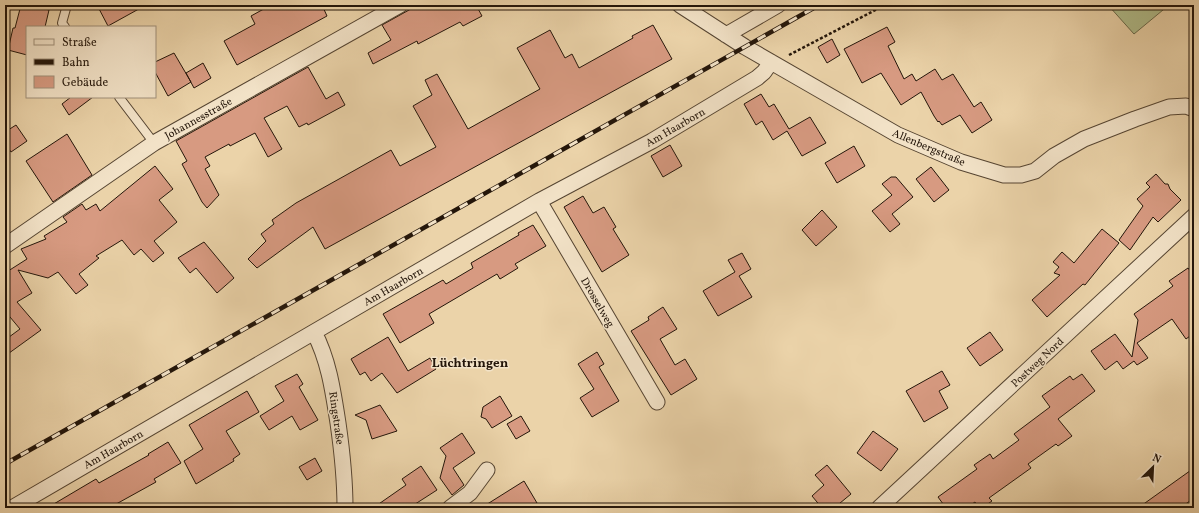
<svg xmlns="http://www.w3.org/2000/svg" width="1199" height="513" font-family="Vollkorn,serif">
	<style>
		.green { fill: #b1be8c; stroke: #6a6a4b }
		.building { fill: #d79a81; stroke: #24160a }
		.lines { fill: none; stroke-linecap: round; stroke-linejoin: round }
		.lane-casing { stroke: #564532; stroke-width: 10 }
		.street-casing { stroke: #564532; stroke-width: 17 }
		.path { stroke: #24160a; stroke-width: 2.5; stroke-dasharray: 3 2; stroke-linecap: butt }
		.lane { stroke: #f2e2c7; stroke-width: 8 }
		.street { stroke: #f2e2c7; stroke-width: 15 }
		.rail-casing { stroke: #24160a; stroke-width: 4.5 }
		.rail { stroke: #f2e2c7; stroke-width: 3; stroke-dasharray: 9; stroke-linecap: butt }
		.labels { text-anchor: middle; stroke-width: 3; stroke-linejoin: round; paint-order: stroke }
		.street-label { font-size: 11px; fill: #24160a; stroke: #f2e2c7 }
		.quarter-label { font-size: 13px; font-weight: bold; fill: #24160a; stroke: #f2e2c7 }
	</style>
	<rect width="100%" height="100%" fill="#ebd3a9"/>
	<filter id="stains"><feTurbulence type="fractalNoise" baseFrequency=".005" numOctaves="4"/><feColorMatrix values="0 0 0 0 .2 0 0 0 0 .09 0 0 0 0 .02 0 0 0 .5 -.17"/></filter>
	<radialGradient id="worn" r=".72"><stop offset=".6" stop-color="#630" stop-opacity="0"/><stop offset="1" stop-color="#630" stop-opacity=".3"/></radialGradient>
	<path class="green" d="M1108,5H1169L1134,34Z"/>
	<path class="building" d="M21,5H28L49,10L45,27H27V55L8,50L13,28H15Z
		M97,5H146L108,26Z
		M271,5H322L327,16L237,65L224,41L255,24L251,16Z
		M418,5H476L482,16L463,26L460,22L418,44L417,41L373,64L368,53L391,40L382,25Z
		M653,25L672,59L325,249L313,227L257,268L248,259L266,241L261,234L274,224L272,220L296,203L391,150L400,166L436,147L413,106L432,95L425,80L437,74L468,129L540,89L517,48L550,30L565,58L572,54L579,68L633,38L632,36Z
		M887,27L895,42L888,46L904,79L912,74L916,81L935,69L942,80L953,74L974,107L981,102L992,120L972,133L960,115L942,125L939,121L938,122L934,116L921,92L901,105L881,73L862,83L844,49Z
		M832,39L840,55L827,63L818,47Z
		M174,53L191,82L168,96L155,72V62Z
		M203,63L211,78L194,88L186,73Z
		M308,67L326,99L338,92L345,105L308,125L307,123L299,127L287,106L264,118L282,149L268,157L255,133L230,146L229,144L205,157L210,166L205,169L219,195L207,208L202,202L182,164L187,161L176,141Z
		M761,94L769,107L774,104L789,129L810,117L826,143L802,156L787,131L773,140L762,121L756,125L744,104Z
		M71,97H93L69,115L62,104Z
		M16,125L27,141L11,152L5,143V132Z
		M67,134L92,175L53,202L26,161Z
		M670,145L682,166L663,177L651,156Z
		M854,146L865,166L837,183L825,163Z
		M155,166L173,189L159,200L177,222L154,241L164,253L153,262L141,249L134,255L122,240L96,256L99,258L79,274L88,285L76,294L58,272L48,278L18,270L32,293L17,302L41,330L5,356V340L20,329L5,311V273L27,259L21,249L46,239L44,236L67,222L63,217L82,204L86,210L96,204L100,211Z
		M931,167L949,190L934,202L916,179Z
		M1156,174L1165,184H1168L1170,189L1181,200L1158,222L1153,217L1130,250L1119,240L1143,206L1137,199L1150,187L1146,183Z
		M891,177H896L913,197L892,214L900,224L890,232L872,211L892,195L882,184Z
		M583,196L593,213L604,207L616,227L613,229L629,255L602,272L564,207Z
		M822,210L837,227L816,246L802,230Z
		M533,225L546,246L515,264L518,268L500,279L497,274L429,314L434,323L400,343L383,314L443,280L446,284L473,268L471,263L519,235L518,233Z
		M1102,229L1119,243L1085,285L1083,284L1047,317L1032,300L1060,275L1054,273L1059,267L1053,262L1062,252L1074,263Z
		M204,242L234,278L217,293L196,268L190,273L178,258Z
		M742,253L751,269L739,276L752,297L718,316L703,291L735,272L728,260Z
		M1188,268L1194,276V333L1186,339L1172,319L1137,343L1148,358L1137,365L1134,361L1123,369L1117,361L1105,370L1091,351L1115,334L1132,357L1138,320L1134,314L1173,286L1169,281Z
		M663,307L677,329L660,339L675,365L685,359L697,379L671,395L631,331L649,320L648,317Z
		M990,332L1003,350L980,366L967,348Z
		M388,337L408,371L430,358L436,369L397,393L382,373L371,381L365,372L360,375L351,359Z
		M597,352L604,364L599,367L619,401L592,417L580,398L594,389L578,364Z
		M942,371L950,385L939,391L948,408L924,422L906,391Z
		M297,374L303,384L299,387L318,420L300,430L292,416L269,430L260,416L284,401L275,386Z
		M1082,374L1095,391L1058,419L1072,436L1058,446L1056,444L1028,464L1031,468L989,498L992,501L982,508H979L975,502L966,508H946L938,497L977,469L974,465L990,454L993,459L1019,440L1014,434L1050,407L1042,396L1070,376L1073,380Z
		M247,391L259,412L226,431L240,454L233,459L234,461L196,484L184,461L203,449L189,425Z
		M500,396L512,416L492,428L486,419L481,417L483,407Z
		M380,405L397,431L372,439L366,420L355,415Z
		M521,416L530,431L516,439L507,424Z
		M873,431L898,449L881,471L857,453Z
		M462,433L475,453L453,468L464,485L452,495L440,478L446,456L440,448Z
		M168,442L181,463L154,479L156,482L109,508H47L96,479L99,483L149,455L148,454Z
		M315,458L322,471L307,480L299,467Z
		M827,465L851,494L834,508H822L812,496L824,485L815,475Z
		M421,466L437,490L409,508H373L406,485L402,479Z
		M1194,468V498L1180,508H1138Z
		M524,481L537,503L530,508H481Z"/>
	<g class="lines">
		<g class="lane-casing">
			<path id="lane" d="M65,27L62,23L67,5
				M119,97L154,143"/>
		</g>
		<g class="street-casing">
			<path id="street" d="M680,5L745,47L898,135L961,162L1004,175H1021L1035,171L1054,156L1084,139L1135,119L1169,107L1186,106L1194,109
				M726,35L778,5
				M539,201L657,402
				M5,246L154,143L400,5
				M314,332C329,361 333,391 338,423C342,451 345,479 345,508
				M12,508L539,201L652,141L757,78L764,72L771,62
				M450,508L470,493L487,470
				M879,508L1194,216"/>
		</g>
		<path class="path" d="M789,55L885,5"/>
		<use href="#lane" class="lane"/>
		<use href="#street" class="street"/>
		<g class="rail-casing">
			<path id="rail" d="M5,464L819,5"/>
		</g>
		<use href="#rail" class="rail"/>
	</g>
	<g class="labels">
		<g class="street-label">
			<text transform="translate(198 118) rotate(-29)" y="4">Johannesstraße</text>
			<text transform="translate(675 127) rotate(-30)" y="4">Am Haarborn</text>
			<text transform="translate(929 147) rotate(23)" y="4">Allenbergstraße</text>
			<text transform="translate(393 286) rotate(-30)" y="4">Am Haarborn</text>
			<text transform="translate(598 302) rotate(60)" y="4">Drosselweg</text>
			<text transform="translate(1037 362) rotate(-43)" y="4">Postweg Nord</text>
			<text transform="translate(337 418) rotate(82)" y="4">Ringstraße</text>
			<text transform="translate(113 449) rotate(-30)" y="4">Am Haarborn</text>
		</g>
		<g class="quarter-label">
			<text x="470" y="367">Lüchtringen</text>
		</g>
	</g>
	<rect width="1199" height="513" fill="none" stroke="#ebd3a9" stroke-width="20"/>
	<rect x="6" y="6" width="1187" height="501" fill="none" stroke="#24160a" stroke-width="2"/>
	<rect x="10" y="10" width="1179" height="493" fill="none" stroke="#24160a"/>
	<rect x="26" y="26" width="130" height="72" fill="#f2e2c7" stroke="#a0907b"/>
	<rect x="34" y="39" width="20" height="6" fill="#f2e2c7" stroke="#a0907b"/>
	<text x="62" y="46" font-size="12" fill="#24160a">Straße</text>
	<rect x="34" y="59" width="20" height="6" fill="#24160a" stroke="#a0907b"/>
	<text x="62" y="66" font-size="12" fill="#24160a">Bahn</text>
	<rect x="34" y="76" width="20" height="12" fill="#d79a81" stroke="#a0907b"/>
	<text x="62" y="86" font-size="12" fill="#24160a">Gebäude</text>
	<g transform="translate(1153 467) rotate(24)" stroke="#f2e2c7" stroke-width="3" paint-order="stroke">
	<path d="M0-3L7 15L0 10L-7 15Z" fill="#24160a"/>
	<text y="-6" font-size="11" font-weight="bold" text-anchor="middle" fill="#24160a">N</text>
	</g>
	<rect width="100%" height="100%" filter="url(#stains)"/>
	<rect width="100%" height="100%" fill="url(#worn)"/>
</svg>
